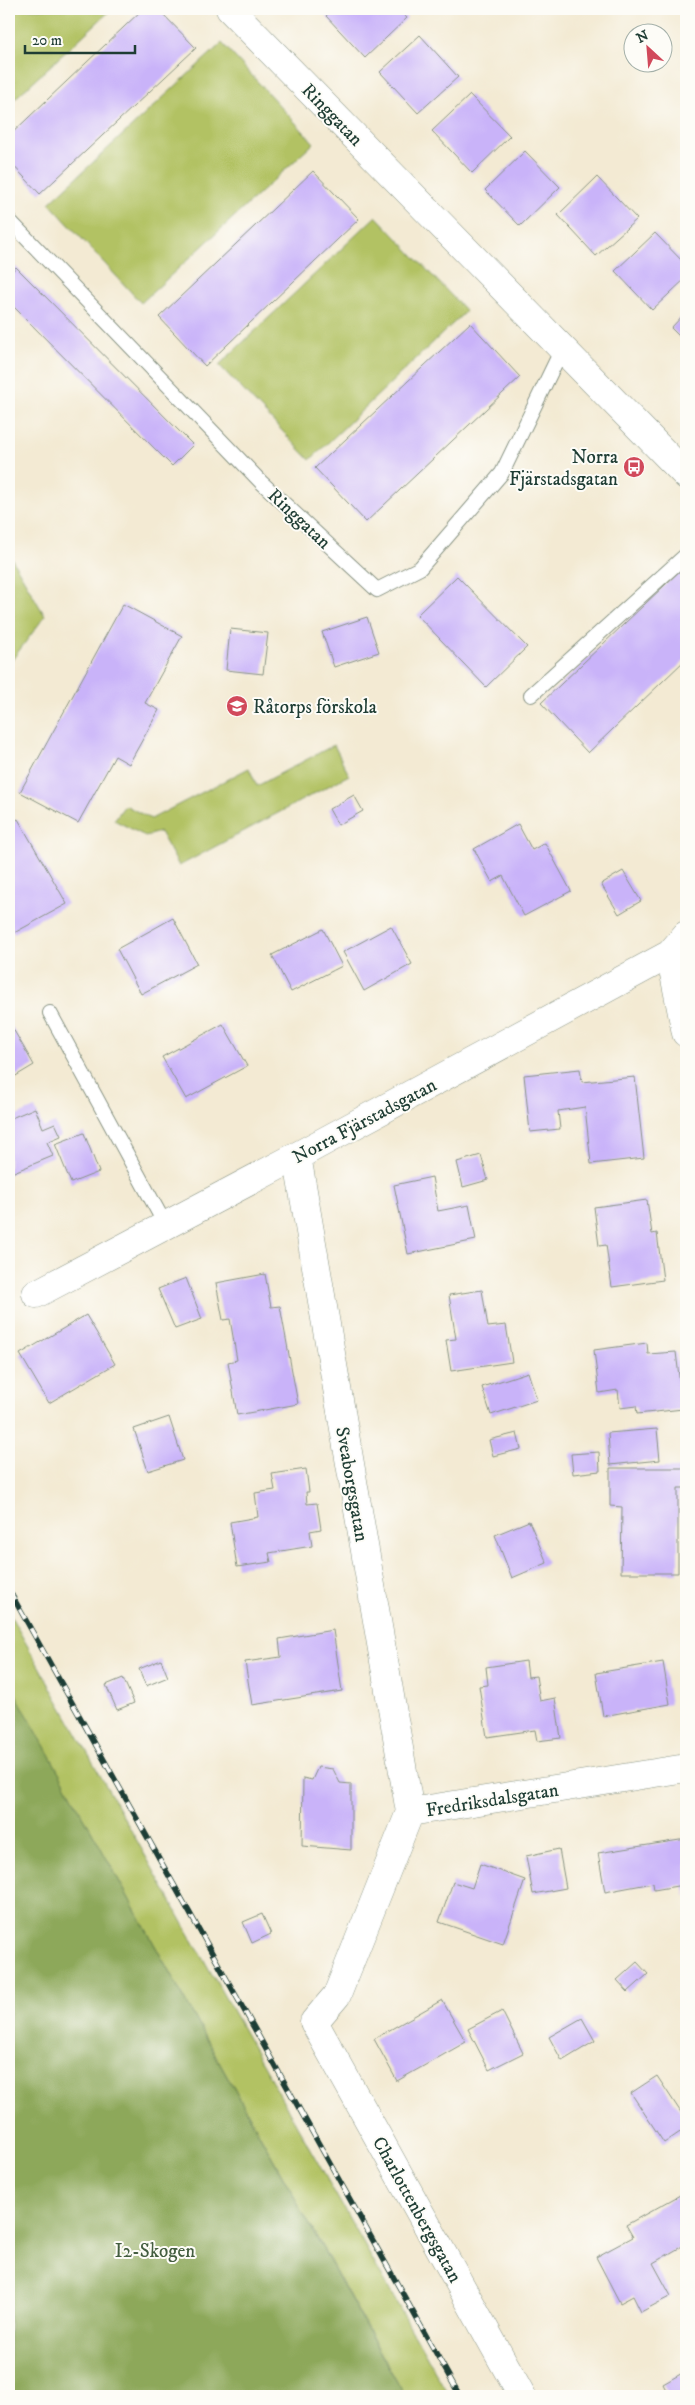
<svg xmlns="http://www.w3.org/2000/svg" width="695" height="2405" font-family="'IM FELL DW Pica',serif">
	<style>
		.green { fill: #b2c264; stroke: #68804c }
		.forest { fill: #8da85a; stroke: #567247 }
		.building { fill: #c9b3f9 }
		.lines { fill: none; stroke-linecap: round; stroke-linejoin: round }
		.lane-casing { stroke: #899484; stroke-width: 16 }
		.street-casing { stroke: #899484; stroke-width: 29 }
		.lane { stroke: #fff; stroke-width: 14 }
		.street { stroke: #fff; stroke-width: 28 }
		.rail-casing { stroke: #1f3d34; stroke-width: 5.5 }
		.rail { stroke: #fdfcf7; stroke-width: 4; stroke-dasharray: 11; stroke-linecap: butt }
		.labels { text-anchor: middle; stroke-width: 4; stroke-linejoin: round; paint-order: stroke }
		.street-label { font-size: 19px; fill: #1f3d34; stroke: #fdfcf7 }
		.poi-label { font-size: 19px; fill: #1f3d34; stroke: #fdfcf7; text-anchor: end }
		.park-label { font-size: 19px; fill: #445e40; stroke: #fdfcf7 }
	</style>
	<rect width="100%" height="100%" fill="#fdfcf7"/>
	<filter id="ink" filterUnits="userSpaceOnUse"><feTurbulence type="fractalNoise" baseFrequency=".02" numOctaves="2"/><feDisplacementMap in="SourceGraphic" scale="10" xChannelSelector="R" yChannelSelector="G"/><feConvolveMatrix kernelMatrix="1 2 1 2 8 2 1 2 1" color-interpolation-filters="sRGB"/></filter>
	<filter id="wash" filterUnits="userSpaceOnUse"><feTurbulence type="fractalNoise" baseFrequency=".0096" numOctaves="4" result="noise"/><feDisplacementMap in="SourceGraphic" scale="20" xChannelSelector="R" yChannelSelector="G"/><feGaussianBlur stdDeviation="1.12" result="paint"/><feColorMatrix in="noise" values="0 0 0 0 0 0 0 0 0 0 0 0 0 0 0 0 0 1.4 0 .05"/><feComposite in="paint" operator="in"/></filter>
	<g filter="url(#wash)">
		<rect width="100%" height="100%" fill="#f3ead3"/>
		<path class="green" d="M9,9H112L9,104Z
			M222,43L314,143L141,303L49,203Z
			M376,216L466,311L310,460L219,365Z
			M9,554L45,616L9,664Z
			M334,745L349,775L179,866L160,832L145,836L114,820L125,805L151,819L249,768L257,786Z
			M9,1613L449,2396H405L9,1682Z"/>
		<path class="forest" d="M9,1682L377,2347L405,2396H9Z"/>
		<g id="blocks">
			<path class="building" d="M143,9H158L196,48L40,194L9,161V136Z
				M333,9H397L407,18L365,58L326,16Z
				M420,35L458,77L418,113L380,72Z
				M470,95L510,136L472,173L432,131Z
				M525,151L560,187L520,226L485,190Z
				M313,171L359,219L205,366L159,317Z
				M597,177L637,219L596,256L558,215Z
				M655,233L686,265V278L652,310L615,271Z
				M16,267L193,445L172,466L9,302V275Z
				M686,312V343L671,328Z
				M470,323L520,377L366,522L315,468Z
				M686,565V659L588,753L541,703Z
				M457,576L527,647L486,687L417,615Z
				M123,604L182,636L145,703L159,710L129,764L115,756L78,823L20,792Z
				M367,617L379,652L334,667L322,632Z
				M230,629L268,633L263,674L226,670Z
				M354,795L363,811L338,825L329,809Z
				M18,819L67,904L14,933L9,924V824Z
				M518,824L532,850L545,843L571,891L524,916L503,876L492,882L474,849Z
				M623,871L641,901L619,914L601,884Z
				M173,918L197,964L141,994L117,949Z
				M391,926L412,964L364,991L343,952Z
				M323,929L342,966L291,992L272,955Z
				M9,1022L34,1065L9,1080Z
				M223,1024L247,1066L186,1099L162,1057Z
				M580,1069L582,1082L635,1077L644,1158L591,1164L585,1107L558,1111L560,1129L530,1132L524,1075Z
				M35,1108L43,1128L55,1123L61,1136L47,1142L53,1156L9,1174V1119Z
				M84,1133L99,1172L71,1183L55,1144Z
				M481,1155L488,1180L463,1187L457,1162Z
				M432,1177L438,1211L469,1205L476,1240L408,1254L394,1185Z
				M647,1200L652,1234L657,1233L663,1280L612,1287L606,1245L599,1246L594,1207Z
				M265,1274L271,1307L280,1306L298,1404L237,1415L228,1362L237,1360L230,1319L223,1320L216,1283Z
				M186,1278L202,1319L175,1329L158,1289Z
				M482,1290L488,1327L506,1325L512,1362L451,1371L446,1340L456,1339L449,1295Z
				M86,1315L115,1364L49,1403L20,1354Z
				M647,1343L648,1354L676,1352L683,1409L637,1414L636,1406L620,1408L618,1390L599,1393L594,1350Z
				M528,1372L537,1400L491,1415L482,1387Z
				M169,1417L183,1460L148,1471L134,1429Z
				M657,1429L660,1460L610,1465L608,1433Z
				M517,1433L521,1449L493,1456L489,1440Z
				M599,1452L600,1471L573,1474L571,1454Z
				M610,1468H686V1488H678V1573H621L622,1507L610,1506Z
				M306,1469L309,1492H306L307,1504L317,1503L321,1529L310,1531L312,1546L269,1553L271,1562L237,1567L230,1522L258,1517L255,1493L275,1490L272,1474Z
				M529,1521L547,1563L512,1578L495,1535Z
				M333,1630L342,1691L252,1705L245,1662L281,1657L279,1639Z
				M161,1660L168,1677L146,1686L139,1669Z
				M526,1661L528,1677L536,1676L540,1701L555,1698L561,1738L537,1741L535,1730L487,1737L479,1686L488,1685L486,1667Z
				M663,1662L670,1704L603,1716L596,1673Z
				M123,1678L134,1703L117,1710L106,1685Z
				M318,1767L333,1769L340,1783L351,1784V1850L302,1846L303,1778L312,1780Z
				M686,1839V1898L683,1885L654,1890L653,1883L605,1892L598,1853Z
				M559,1849L566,1888L533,1894L526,1856Z
				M480,1864L525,1880L503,1944L439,1922L453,1882L472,1888Z
				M262,1914L271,1934L252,1943L243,1922Z
				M637,1962L648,1974L628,1992L617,1980Z
				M442,2000L466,2042L397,2081L374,2039Z
				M502,2011L523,2053L489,2070L468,2029Z
				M582,2018L595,2041L562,2061L549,2037Z
				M657,2076L686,2120V2128L664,2143L631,2093Z
				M680,2195L686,2206V2244L653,2263L671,2296L641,2312L633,2296L620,2303L596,2257L633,2237L626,2225Z
				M686,2371V2396H669L663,2384Z"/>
		</g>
	</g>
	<g filter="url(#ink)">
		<use href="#blocks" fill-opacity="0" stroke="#899484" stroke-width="1"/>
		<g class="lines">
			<g class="lane-casing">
				<path id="lane" d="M9,220L261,482L377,590L420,568L502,473L562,349
					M531,695L686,555
					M50,1013L166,1226"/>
			</g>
			<g class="street-casing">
				<path id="street" d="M230,9L686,475
					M670,954L686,1033
					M297,1156L410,1812
					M36,1294L297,1156L670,954L686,935
					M410,1812L337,1995L314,2022L522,2396
					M410,1812L686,1768"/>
			</g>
			<use href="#lane" class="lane"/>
			<use href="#street" class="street"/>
			<g class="rail-casing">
				<path id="rail" d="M9,1590L460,2396"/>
			</g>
			<use href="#rail" class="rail"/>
		</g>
	</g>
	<defs>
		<g id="bus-disc" transform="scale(1.125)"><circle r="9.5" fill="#d1495b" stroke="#fdfcf7"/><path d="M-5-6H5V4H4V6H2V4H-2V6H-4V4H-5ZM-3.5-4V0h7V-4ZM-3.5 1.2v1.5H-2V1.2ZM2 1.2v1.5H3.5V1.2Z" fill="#fff"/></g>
		<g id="school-disc" transform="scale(1.125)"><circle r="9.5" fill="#d1495b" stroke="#fdfcf7"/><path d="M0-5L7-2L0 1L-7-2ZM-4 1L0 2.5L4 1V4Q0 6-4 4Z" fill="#fff"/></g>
	</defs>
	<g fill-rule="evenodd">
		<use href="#bus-disc" x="634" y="467"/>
		<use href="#school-disc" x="237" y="706"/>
	</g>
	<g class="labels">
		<g class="street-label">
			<text transform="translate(333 114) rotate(46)" y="7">Ringgatan</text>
			<text transform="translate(300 518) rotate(43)" y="7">Ringgatan</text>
			<text transform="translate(364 1120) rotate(-28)" y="7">Norra Fjärstadsgatan</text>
			<text transform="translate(353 1484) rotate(80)" y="7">Sveaborgsgatan</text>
			<text transform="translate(492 1799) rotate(-9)" y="7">Fredriksdalsgatan</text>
			<text transform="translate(418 2209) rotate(61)" y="7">Charlottenbergsgatan</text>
		</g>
		<g class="poi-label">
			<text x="618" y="463">Norra<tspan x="618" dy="22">Fjärstadsgatan</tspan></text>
			<text x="253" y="713" text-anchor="start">Råtorps förskola</text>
		</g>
		<g class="park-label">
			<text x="155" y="2257">I2-Skogen</text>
		</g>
	</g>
	<rect width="695" height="2405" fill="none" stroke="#fdfcf7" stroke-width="30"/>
	<g transform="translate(648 48) rotate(334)"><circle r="24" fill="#fdfcf7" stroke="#a4b0a9"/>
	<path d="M0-4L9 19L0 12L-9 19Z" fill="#d1495b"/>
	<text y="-8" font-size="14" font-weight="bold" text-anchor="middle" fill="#1f3d34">N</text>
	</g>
	<path d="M25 45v8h110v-8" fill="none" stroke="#1f3d34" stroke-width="2.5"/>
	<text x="32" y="45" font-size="15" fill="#1f3d34" stroke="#fdfcf7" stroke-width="4" paint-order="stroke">20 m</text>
</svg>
